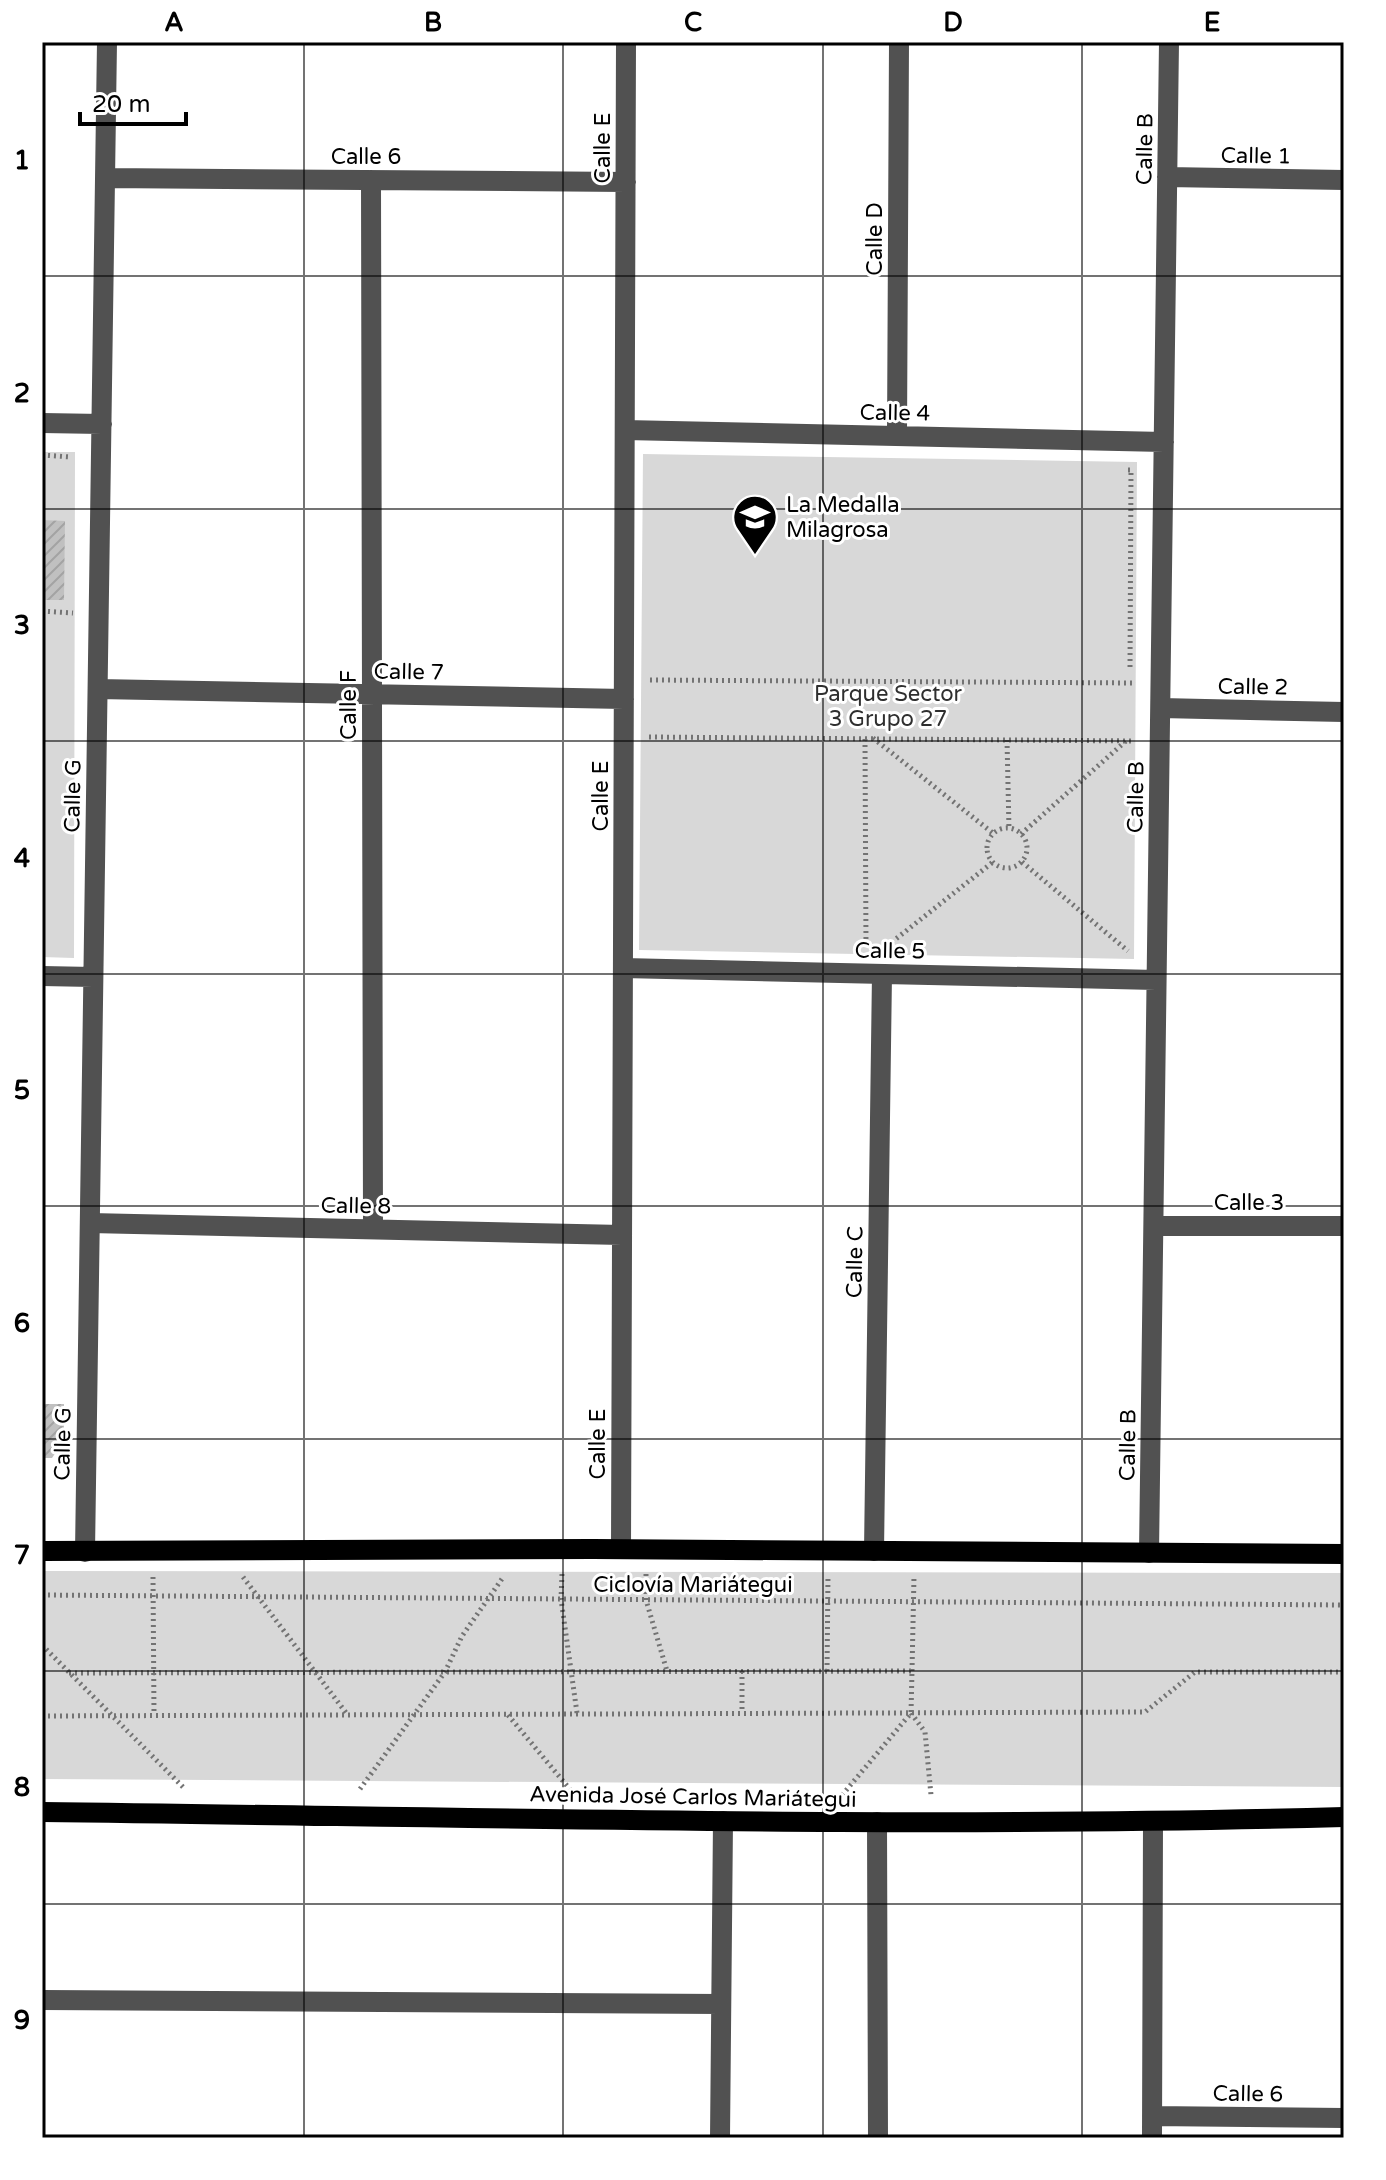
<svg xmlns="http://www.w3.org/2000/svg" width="1386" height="2180" font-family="'Varela Round',sans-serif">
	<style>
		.park { fill: #d8d8d8 }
		.building { fill: url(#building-hatch) }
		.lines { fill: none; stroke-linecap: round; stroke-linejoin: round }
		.path { stroke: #737373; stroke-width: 5; stroke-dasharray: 2 4; stroke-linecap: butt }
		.minor { stroke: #515151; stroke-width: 20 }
		.major { stroke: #000; stroke-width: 20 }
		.grid { fill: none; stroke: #000; stroke-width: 2; stroke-opacity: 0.55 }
		.labels { text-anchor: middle; stroke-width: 6; stroke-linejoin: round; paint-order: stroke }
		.street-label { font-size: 22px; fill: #000; stroke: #fff }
		.poi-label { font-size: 22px; fill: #000; stroke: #fff; text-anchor: start }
		.park-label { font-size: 22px; fill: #2f2f2f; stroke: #fff }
		.neatline { fill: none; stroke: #000; stroke-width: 3 }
		.grid-label { font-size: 26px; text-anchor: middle; font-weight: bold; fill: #000 }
	</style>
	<defs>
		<pattern id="building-hatch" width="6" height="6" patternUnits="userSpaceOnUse" patternTransform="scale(2)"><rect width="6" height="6" fill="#c0c0c0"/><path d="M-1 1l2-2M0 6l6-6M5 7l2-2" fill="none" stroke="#a3a3a3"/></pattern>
	</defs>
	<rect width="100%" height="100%" fill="#fff"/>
	<path class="park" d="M42,452H75L74,958L42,957Z
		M643,454L1137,462L1134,959L639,950Z
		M42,1571L1344,1573V1787L42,1779Z"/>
	<path class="building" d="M42,520L65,521L64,600H42Z
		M42,1404H64V1440L52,1458H42Z"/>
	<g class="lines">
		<path class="path" d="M42,455L71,457
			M1128,470H1131L1130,670
			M42,611L73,613
			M650,680L1136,683
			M649,737L1135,741
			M873,738L994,834
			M865,739L866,946
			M1007,740L1009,829
			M987 848a20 20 0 1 1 40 0a20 20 0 1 1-40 0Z
			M1021,834L1126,741
			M1022,862L1128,951
			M887,946L993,862
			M562,1574L561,1599L577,1713
			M646,1574V1600L667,1671
			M153,1577L154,1714
			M243,1577L347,1714
			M42,1595L1344,1605
			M42,1645L184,1788
			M742,1671V1713
			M827,1671L828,1576
			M912,1671L914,1576
			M69,1673L912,1671L911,1713L843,1794
			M911,1713L925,1732L931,1795
			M508,1715L573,1793
			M42,1716L1145,1712L1195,1672H1344
			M360,1789L445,1672L462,1636L504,1576"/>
		<path class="minor" d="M1167,177L1344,180
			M106,178L626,182
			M371,180L373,1229
			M42,423L102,424
			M625,430L1164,442
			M897,436L899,42
			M98,689L624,699
			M1161,708L1344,712
			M623,968L1156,980
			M42,976L93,977
			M90,1223L622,1235
			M1154,1226H1344
			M621,1549L626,42
			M874,1551L882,974
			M85,1552L107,42
			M1149,1553L1169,42
			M877,1822L878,2138
			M42,2000L721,2004
			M1152,2116L1344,2118
			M720,2138L723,1821
			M1152,2138L1153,1822"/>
		<path class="major" d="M42,1551L593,1549L1344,1554
			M42,1812C476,1817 910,1829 1344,1817"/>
	</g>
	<path class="grid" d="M304,42V2138M563,42V2138M823,42V2138M1082,42V2138M42,276H1344M42,509H1344M42,741H1344M42,974H1344M42,1206H1344M42,1439H1344M42,1671H1344M42,1904H1344"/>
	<defs>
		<g id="school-pin" transform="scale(2.3)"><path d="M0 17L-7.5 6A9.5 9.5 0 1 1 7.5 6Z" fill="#000" stroke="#fff"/><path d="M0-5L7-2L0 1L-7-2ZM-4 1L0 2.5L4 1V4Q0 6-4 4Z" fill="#fff"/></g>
	</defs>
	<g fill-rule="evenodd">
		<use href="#school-pin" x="755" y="517"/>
	</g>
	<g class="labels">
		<g class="street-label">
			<text transform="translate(602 148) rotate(-90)" y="8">Calle E</text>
			<text transform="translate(1144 149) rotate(-89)" y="8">Calle B</text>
			<text transform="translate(1256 155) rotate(1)" y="8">Calle 1</text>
			<text x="366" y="164">Calle 6</text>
			<text transform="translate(874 239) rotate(-90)" y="8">Calle D</text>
			<text transform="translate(895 412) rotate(1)" y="8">Calle 4</text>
			<text transform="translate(409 671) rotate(1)" y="8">Calle 7</text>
			<text transform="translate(1253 686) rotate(1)" y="8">Calle 2</text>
			<text transform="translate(348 705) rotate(-90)" y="8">Calle F</text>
			<text transform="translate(72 796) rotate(-89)" y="8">Calle G</text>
			<text transform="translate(600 796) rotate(-90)" y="8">Calle E</text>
			<text transform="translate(1135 797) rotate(-89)" y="8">Calle B</text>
			<text transform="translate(890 950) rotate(1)" y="8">Calle 5</text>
			<text x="1249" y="1210">Calle 3</text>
			<text transform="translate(356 1205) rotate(1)" y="8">Calle 8</text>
			<text transform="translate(854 1262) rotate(-89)" y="8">Calle C</text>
			<text transform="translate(62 1444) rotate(-89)" y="8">Calle G</text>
			<text transform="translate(597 1444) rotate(-90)" y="8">Calle E</text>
			<text transform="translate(1127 1445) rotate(-89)" y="8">Calle B</text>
			<text x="693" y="1592">Ciclovía Mariátegui</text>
			<text transform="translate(693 1796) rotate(1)" y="8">Avenida José Carlos Mariátegui</text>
			<text transform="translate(1248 2093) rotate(1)" y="8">Calle 6</text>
		</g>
		<g class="poi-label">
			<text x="786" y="512">La Medalla<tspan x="786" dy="25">Milagrosa</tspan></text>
		</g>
		<g class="park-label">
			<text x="888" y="701">Parque Sector<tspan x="888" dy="25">3 Grupo 27</tspan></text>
		</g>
	</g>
	<rect width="1386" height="2180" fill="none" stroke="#ffffff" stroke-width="88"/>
	<path d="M80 112v12h106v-12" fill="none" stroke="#000000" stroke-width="4"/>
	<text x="92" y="112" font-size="24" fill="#000000" stroke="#ffffff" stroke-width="6" paint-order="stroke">20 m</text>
	<rect x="44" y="44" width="1298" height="2092" class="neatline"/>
	<g class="grid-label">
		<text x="174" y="31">A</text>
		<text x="433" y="31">B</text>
		<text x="693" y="31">C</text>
		<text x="953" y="31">D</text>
		<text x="1212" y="31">E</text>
		<text x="22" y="169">1</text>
		<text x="22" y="402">2</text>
		<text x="22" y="634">3</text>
		<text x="22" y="867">4</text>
		<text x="22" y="1099">5</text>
		<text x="22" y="1332">6</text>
		<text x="22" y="1564">7</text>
		<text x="22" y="1796">8</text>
		<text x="22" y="2029">9</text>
	</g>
</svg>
